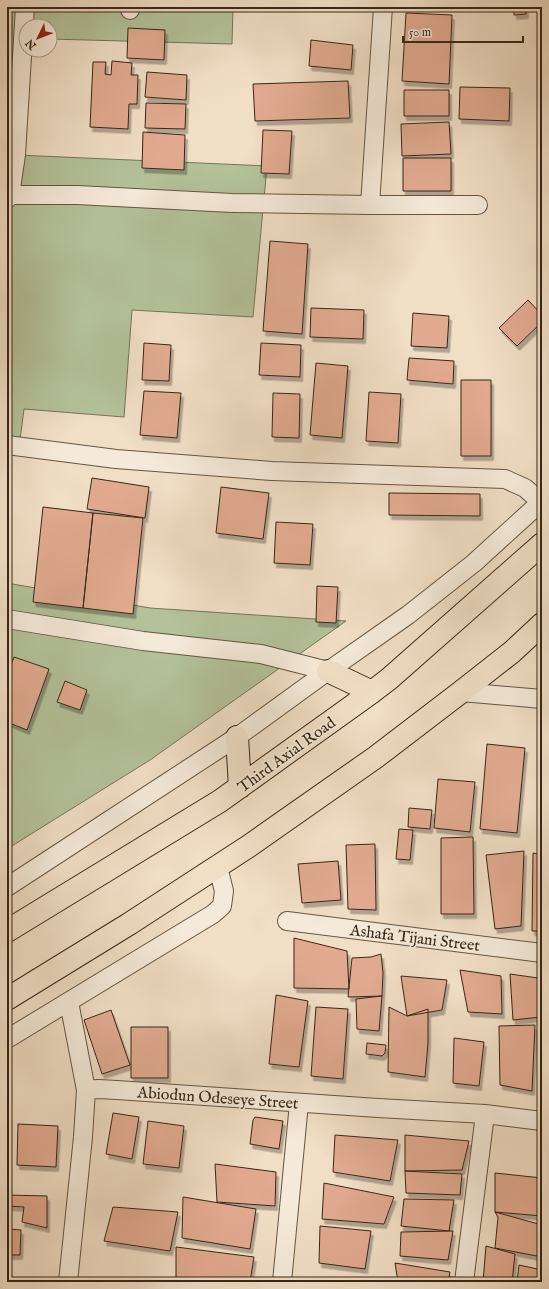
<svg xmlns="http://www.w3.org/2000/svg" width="549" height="1289" font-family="'IM FELL English',serif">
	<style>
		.green { fill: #b3c29a; stroke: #757458 }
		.building { fill: #e1aa90; stroke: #372717; filter: url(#shadow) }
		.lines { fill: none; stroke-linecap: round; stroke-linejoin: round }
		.minor-casing { stroke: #655542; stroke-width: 20 }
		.motorway-casing { stroke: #372717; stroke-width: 24 }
		.minor { stroke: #f5ead9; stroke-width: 18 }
		.motorway { stroke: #f0dec5; stroke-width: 22 }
		.labels { text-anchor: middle; stroke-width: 3; stroke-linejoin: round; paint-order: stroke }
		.street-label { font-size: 16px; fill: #372717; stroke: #f5ead9 }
	</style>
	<defs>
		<filter id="shadow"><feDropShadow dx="2.5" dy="4.5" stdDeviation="0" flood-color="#0004"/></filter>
	</defs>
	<rect width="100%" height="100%" fill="#f0dec5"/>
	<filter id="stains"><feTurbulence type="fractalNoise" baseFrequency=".005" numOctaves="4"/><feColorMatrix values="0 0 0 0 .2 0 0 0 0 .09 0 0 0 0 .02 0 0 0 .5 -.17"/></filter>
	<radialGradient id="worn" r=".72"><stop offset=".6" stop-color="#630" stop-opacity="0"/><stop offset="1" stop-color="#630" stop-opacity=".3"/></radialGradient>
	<path class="green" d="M7,7H233L232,44L50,39V26H26L17,155L267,166L253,317L132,310L124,417L24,409L20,440L7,437Z
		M7,583L150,608L346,621L150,760L7,849Z"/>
	<path class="building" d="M514,7H526V14L514,15Z
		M406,13L452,15L449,84L402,81Z
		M128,28L165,30L164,60L127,58Z
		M311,40L353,45L351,70L309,66Z
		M112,61L132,63L131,75H138L137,104H129L128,129L90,127L93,62H106L105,74L111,75Z
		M147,72L187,75L186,100L145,97Z
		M348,81L350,118L255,121L253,84Z
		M460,87L510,88L509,121L459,119Z
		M404,90H449V116H404Z
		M146,103L186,104L185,129L145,128Z
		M449,122L451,154L402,156L401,124Z
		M263,130L292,131L289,174L261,173Z
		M143,132L185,135L184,170L142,168Z
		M403,158H451V191H403Z
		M270,241L308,244L302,334L263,331Z
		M528,300L542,315V322L517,346L499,328Z
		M311,308L364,310L363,339L310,337Z
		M413,313L449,316L447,348L411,346Z
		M144,343L171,345L169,381L142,380Z
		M261,343L301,345L300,377L259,375Z
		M409,358L454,361L453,384L407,380Z
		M316,363L348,366L342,438L310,435Z
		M461,380H491V456H461Z
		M144,391L181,393L177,438L140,435Z
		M369,392L401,394L398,443L366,441Z
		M273,393L300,394L299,438L272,437Z
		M92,478L149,487L145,518L87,509Z
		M221,487L269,493L263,539L216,533Z
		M389,493L480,494V516L389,515Z
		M43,507L93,513L83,608L33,602Z
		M93,513L143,518L133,614L83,608Z
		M276,522L313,524L310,565L274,563Z
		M317,586L338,587L336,623L316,622Z
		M14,657L49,669L27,730L7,722V676Z
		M65,681L87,690L80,710L57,702Z
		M487,744L525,748L517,833L480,829Z
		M438,779L475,782L470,832L434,828Z
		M409,808L432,810L430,829L408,827Z
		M399,829L413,830L410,860L396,859Z
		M473,837L474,914H441V838Z
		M375,844L376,910L348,909L346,845Z
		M524,851L521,926L495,929L486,855Z
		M533,853L542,855V931H532Z
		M338,861L341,900L302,903L298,864Z
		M294,938L347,951L349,989L294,988Z
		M381,954L383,973L382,996L348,997L352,958L371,957Z
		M460,970L501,976L502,1014L468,1012Z
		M510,974L538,978L541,1017L513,1020Z
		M401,976L447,980L442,1010L407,1016Z
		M276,995L308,1001L299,1067L269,1064Z
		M382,996L379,1031L357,1029L356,999Z
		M316,1007L348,1009L343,1079L311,1076Z
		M389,1007L407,1016L428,1009V1043L425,1077L388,1072Z
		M111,1010L130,1065L102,1074L84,1020Z
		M541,1024H542V1048H539Z
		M535,1025L532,1091L500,1085L499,1026Z
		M131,1027H168V1078H131Z
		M454,1038L484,1042L479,1086L453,1083Z
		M367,1043L386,1045L385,1053L382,1056L366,1054Z
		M113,1113L139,1117L132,1159L106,1154Z
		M255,1117L283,1121L279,1149L250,1144L253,1120Z
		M148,1121L184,1126L179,1168L143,1164Z
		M18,1124L58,1126L56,1167L17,1165Z
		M335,1135L398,1140L390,1181L333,1172Z
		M405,1135L469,1141L462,1170L405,1171Z
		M215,1164L276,1172L275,1206L217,1202Z
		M405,1171L462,1174L460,1195L406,1193Z
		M495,1173L542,1178V1216L495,1212Z
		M324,1183L394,1197L384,1224L322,1219Z
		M7,1195L47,1196V1228L22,1222L24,1207L7,1206Z
		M183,1197L256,1209L250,1249L182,1238Z
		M404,1199L454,1200L449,1231L401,1226Z
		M113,1207L178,1212L170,1251L104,1241Z
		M495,1212L542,1225V1257L495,1248L498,1217Z
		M320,1226L371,1231L365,1269L319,1263Z
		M7,1229L21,1230L20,1255H7Z
		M453,1231L448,1260L400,1256L401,1232Z
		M486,1246L515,1254L512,1282H483Z
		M176,1247L254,1257L250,1282H176Z
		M395,1263L450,1272L448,1282H398Z
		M519,1265L542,1270V1282H517Z"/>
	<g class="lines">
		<g class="minor-casing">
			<path id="minor" d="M130,10V7
				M10,195L16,155L25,7
				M7,199L10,195H77L232,203L370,205H478
				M370,205L383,7
				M7,445L116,459L272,471L505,479L525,488L541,502
				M7,619L143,641L261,654L328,671
				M461,692L542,699
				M7,887L237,737L328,671L408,615L474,563L542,501
				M287,921L542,953
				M69,1002L86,1090
				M7,1039L213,914L222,906L224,891L218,867
				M68,1282L83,1137L86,1090L98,1089L117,1090L378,1108L485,1114L542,1121
				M282,1282L299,1103
				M464,1282L485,1114"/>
		</g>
		<g class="motorway-casing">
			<path id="motorway" d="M328,671L372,692
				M237,737L240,787
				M7,931L220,801L372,692L389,679L542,544
				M7,999L129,924L249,846L376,757L461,692L512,652L542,624"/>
		</g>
		<use href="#minor" class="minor"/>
		<use href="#motorway" class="motorway"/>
	</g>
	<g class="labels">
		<g class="street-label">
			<text transform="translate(286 754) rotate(-36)" y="6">Third Axial Road</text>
			<text transform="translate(415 937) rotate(7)" y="6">Ashafa Tijani Street</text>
			<text transform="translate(218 1097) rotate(4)" y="6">Abiodun Odeseye Street</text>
		</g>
	</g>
	<rect width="549" height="1289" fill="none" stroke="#f0dec5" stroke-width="24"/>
	<rect x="8" y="8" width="533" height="1273" fill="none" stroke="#372717" stroke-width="2"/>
	<rect x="12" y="12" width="525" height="1265" fill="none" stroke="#372717"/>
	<g transform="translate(38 38) rotate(227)"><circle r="19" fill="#f5ead9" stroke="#a99c8b"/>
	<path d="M0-3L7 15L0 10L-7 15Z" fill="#8f2418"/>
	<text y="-6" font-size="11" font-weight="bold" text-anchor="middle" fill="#372717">N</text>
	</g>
	<path d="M403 36v6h120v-6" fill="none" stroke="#372717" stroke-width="2"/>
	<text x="409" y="36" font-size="12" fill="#372717" stroke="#f5ead9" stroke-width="3" paint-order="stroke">50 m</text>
	<rect width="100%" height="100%" filter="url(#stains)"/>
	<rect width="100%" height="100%" fill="url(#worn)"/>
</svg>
